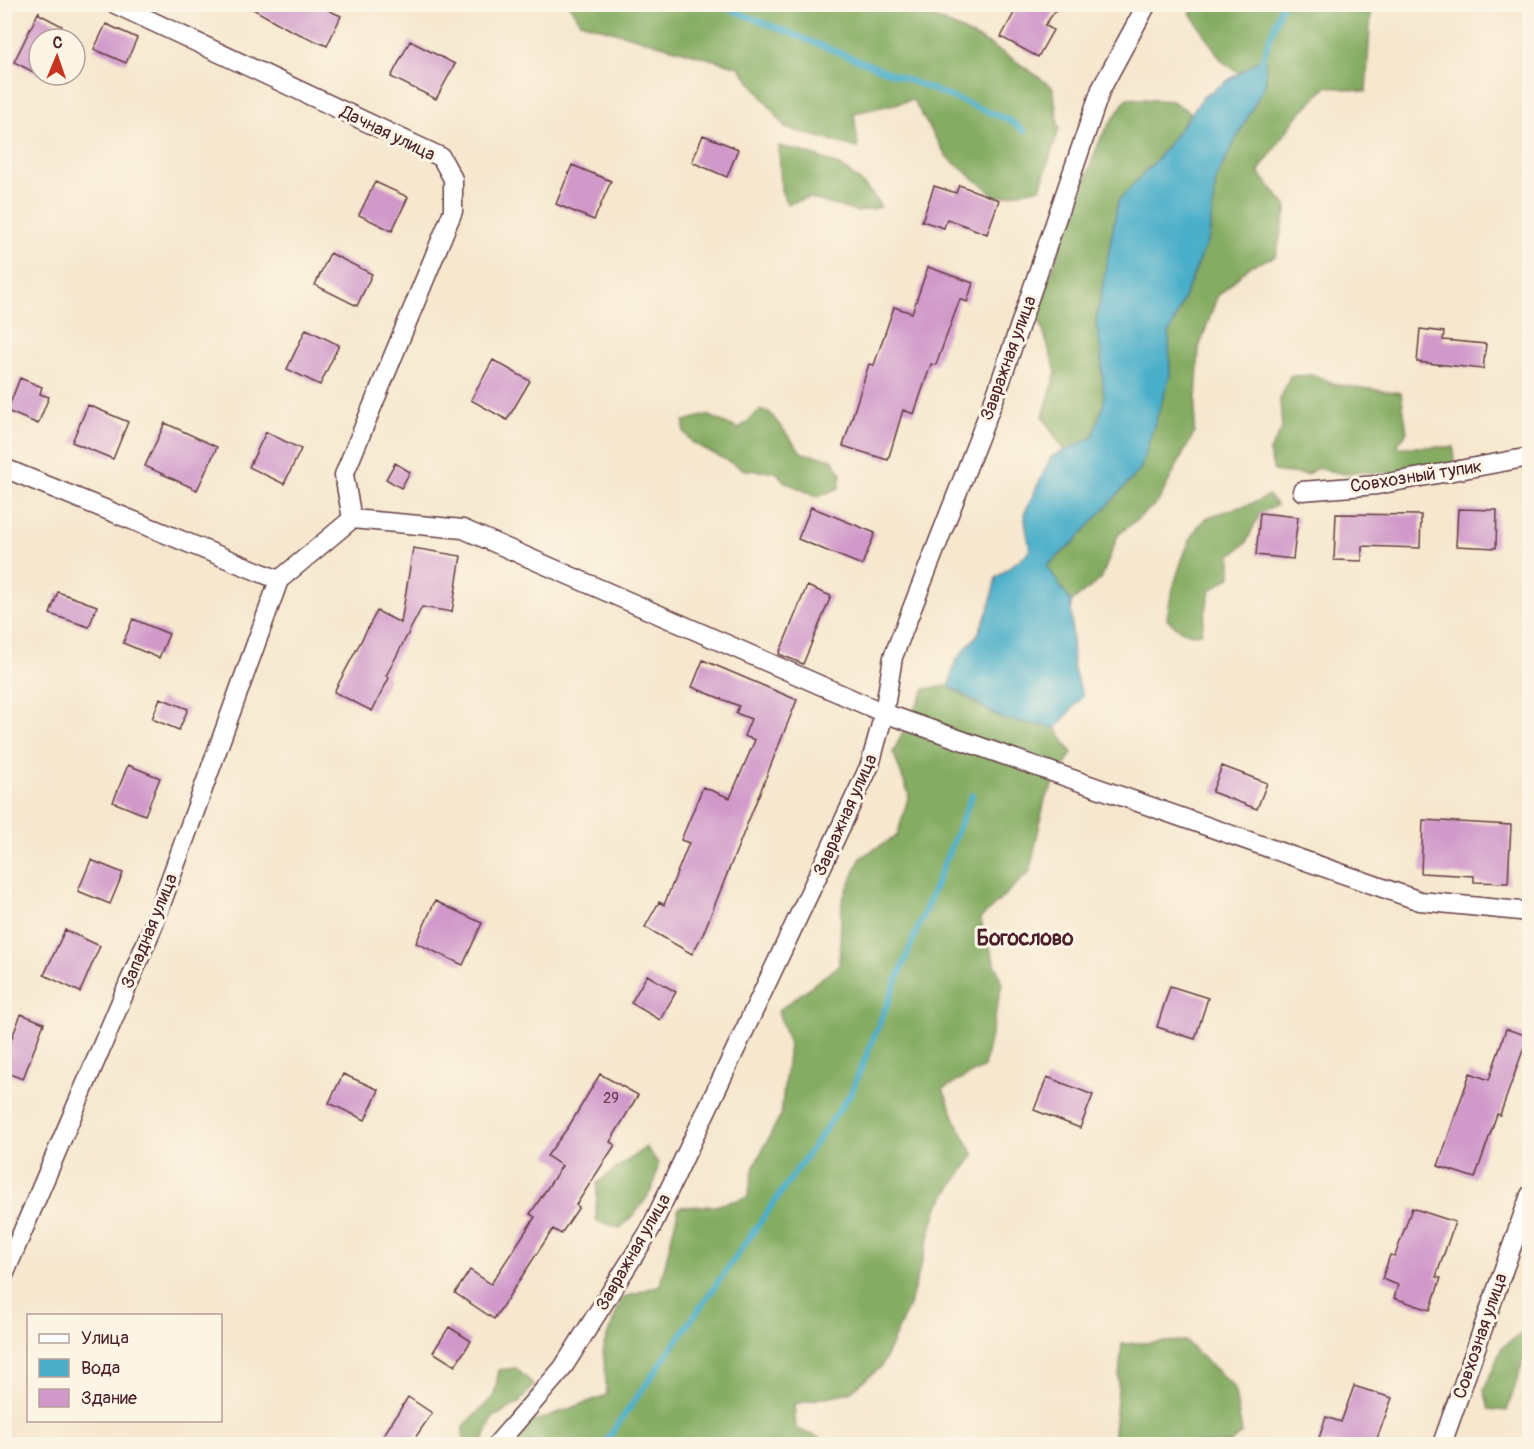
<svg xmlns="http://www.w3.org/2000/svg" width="1534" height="1449" font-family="Pangolin,sans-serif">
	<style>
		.forest { fill: #84ac62; stroke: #676646; stroke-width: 1.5 }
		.water { fill: #4aaec9; stroke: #4a667a; stroke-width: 1.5 }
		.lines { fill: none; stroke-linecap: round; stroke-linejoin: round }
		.stream { stroke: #4aaec9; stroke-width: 6 }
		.building { fill: #d099ca }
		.street-casing { stroke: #643d43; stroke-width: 21 }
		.street { stroke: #fff; stroke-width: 18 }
		.labels { text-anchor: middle; stroke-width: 6; stroke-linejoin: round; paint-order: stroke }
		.number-label { font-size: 15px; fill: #6c3e53 }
		.street-label { font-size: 18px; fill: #4a1f2b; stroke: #fcf5e5 }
		.quarter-label { font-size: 21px; font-weight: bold; fill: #4a1f2b; stroke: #fcf5e5 }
	</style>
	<rect width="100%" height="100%" fill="#fcf5e5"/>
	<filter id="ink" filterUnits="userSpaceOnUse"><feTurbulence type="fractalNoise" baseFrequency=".0167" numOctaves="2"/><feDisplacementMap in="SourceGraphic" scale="12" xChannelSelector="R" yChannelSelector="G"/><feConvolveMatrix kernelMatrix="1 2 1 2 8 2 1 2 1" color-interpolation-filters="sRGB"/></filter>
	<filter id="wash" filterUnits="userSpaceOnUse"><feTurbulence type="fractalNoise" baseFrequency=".008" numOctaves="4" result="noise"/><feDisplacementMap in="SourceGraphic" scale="24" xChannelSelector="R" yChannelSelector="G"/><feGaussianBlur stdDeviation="1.35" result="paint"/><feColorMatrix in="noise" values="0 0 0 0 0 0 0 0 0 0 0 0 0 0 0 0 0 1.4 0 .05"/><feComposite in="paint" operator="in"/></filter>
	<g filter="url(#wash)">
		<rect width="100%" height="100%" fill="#f6e7ce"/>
		<path class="forest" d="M569,5H898C959,24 1002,49 1053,88L1059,129L1040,188L997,197L947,157L913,100L854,113L858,148L786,128L739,67L580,22Z
			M1190,5H1369L1371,11L1366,92L1327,86L1298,115L1258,172L1287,207L1276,256L1250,266L1217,297L1199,348L1194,433L1158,502L1118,535L1101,579L1071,602L1047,566L1075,541L1170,376L1169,334L1209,237L1216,178L1266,82L1265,57L1240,73L1222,61L1190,13Z
			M1127,98L1172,101L1191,113L1157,159L1118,201L1096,322L1101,351L1104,402L1093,437L1064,451L1043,417L1056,372L1037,311L1101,137Z
			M779,146C823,156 856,167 881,207L858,212L809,198L787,204L781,190Z
			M1314,375L1338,385L1401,393L1407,432L1397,445L1399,447H1454V463L1409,474L1362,472L1345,474L1317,468L1306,475L1274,471L1269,452L1282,429L1280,400L1290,376Z
			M760,410L769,412L802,453L832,459L841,473L839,488L818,497L785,482L776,472L745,470L693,443L684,432V421L707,415L739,429Z
			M1268,495L1277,505L1260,513L1246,543L1231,555V576L1210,591L1201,633C1187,636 1177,629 1167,619C1169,598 1188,528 1207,518C1227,508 1250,508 1268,495Z
			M948,686L1003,719L1056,728L1072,753L1045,799L1030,871L980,919L1002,984L984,1067L943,1089L957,1124L974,1155L938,1206L909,1306L881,1367L850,1392L794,1404L796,1429L836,1444H510L527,1424L607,1395L603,1347L622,1298L660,1285L679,1207L715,1206L748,1197L754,1166L781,1114L789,1045L778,1011L839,965L842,901L861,857L897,836L909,795L893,752L925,689Z
			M646,1147L658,1163C657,1191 639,1210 620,1228L596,1221L597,1183Z
			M1523,1333L1528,1346L1507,1411L1489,1409L1484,1390L1502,1347Z
			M1185,1341L1234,1387L1242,1433L1229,1444H1113L1122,1344Z
			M516,1368L534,1385L518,1404L493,1417L482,1444L463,1441V1427L494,1396L499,1370Z"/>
		<path class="water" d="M1265,56L1266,82L1216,178L1209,237L1169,334L1170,376L1140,470L1075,541L1047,566L1071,602L1073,668L1083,696L1056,728L1003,719L949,686L956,660L978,634L989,608L996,578L1030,551L1024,514L1051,457L1093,437L1104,402L1101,351L1096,322L1118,201L1157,159L1204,96Z"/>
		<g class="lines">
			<path class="stream" d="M717,4L1009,120L1024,131
				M1261,63L1282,4
				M604,1444L851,1093L972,795"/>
		</g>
		<g id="blocks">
			<path class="building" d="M244,4H314L341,16L327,46L290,30Z
				M1019,4H1060L1045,25L1053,30L1038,57L1001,37Z
				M39,11V14L62,26L56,39H39V75L14,62Z
				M106,24L137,38L126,63L94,49Z
				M410,41L455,64L436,99L391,77Z
				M703,135L738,149L727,177L692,162Z
				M572,165L611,181L594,220L556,204Z
				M375,182L408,197L392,231L359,215Z
				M959,185L999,200L987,234L947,219L944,228L922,221L934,186L956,193Z
				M330,253L372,274L357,306L315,285Z
				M928,267L973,283L967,302L960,299L936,365L931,364L914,414L903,410L888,460L843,446L869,364L874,365L894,307L912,313Z
				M306,329L339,345L320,385L287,369Z
				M1420,329L1444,332L1443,340L1486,344L1483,369L1417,362Z
				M493,360L530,381L507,420L471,400Z
				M20,378L42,387L40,394L49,397L38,424L7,411Z
				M88,405L128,422L113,459L72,442Z
				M165,423L217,447L197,490L145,466Z
				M266,432L301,449L284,484L249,467Z
				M395,463L410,472L401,488L386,479Z
				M811,507L875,533L862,565L798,539Z
				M1458,509L1497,510L1496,548L1456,546Z
				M1260,513L1298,517L1293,559L1256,555Z
				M1336,514L1421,515L1420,548L1362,546V561L1334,560Z
				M413,548L461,556L452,612L422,607L386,676L389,678L372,711L334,692L377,611L401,623Z
				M807,586L831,596L803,664L779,654Z
				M58,592L97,606L89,627L50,614Z
				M133,619L169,634L159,658L123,643Z
				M703,660L797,700L703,934L692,954L645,927L659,902L664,905L689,843L681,840L703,787L730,798L755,740L744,736L751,719L736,713L739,706L692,687Z
				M160,698L188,709L179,730L152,719Z
				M128,765L160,778L145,815L113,802Z
				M1222,766L1267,783L1257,809L1212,792Z
				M1423,820L1511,825L1508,883L1474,882V876L1421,873Z
				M91,860L123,873L110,904L78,891Z
				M435,901L482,923L463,965L416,943Z
				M65,930L100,946L80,992L44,975Z
				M647,975L676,992L660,1020L631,1003Z
				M1170,986L1208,998L1195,1039L1157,1027Z
				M21,1014L44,1023L23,1079L4,1072V1059Z
				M1506,1029L1528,1036L1500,1115L1497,1114L1475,1178L1438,1166L1470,1073L1489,1080Z
				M343,1074L379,1090L365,1120L329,1103Z
				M600,1074L638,1095L610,1142L615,1145L576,1205L579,1207L561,1234L553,1229L494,1319L455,1293L470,1270L491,1284L535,1217L530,1214L562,1166L547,1156L569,1126Z
				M1047,1077L1093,1095L1080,1128L1034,1110Z
				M1412,1208L1455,1222L1436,1277L1441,1278L1430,1310L1394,1298L1398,1285L1382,1279L1390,1255L1395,1256Z
				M449,1327L471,1341L455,1366L433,1352Z
				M1354,1386L1392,1398L1375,1444H1317L1326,1417L1341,1422Z
				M408,1397L432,1413L411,1444H378Z"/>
		</g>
	</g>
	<g filter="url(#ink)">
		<use href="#blocks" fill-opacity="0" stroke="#643d43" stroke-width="1.5"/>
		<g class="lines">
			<g class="street-casing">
				<path id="street" d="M115,4L441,157L453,179V211L344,475L352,519
					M4,468L279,580
					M1302,491L1377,485L1530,457
					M279,580L352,519L463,529L884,713L1420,901L1530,912
					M4,1275L154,924L279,580
					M497,1444L562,1369L650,1230L870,765L884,713L893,657L998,389L1101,89L1147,4
					M1442,1444L1530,1195"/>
			</g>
			<use href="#street" class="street"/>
		</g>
	</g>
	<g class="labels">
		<g class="number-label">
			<text x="611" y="1103">29</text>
		</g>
		<g class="street-label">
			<text transform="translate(388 133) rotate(26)" y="6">Дачная улица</text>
			<text transform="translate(1008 358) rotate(-70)" y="6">Завражная улица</text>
			<text transform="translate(1416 476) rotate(-9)" y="6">Совхозный тупик</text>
			<text transform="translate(845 815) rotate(-66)" y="6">Завражная улица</text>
			<text transform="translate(149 931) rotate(-68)" y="6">Западная улица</text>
			<text transform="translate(633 1252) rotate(-60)" y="6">Завражная улица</text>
			<text transform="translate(1480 1336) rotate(-71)" y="6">Совхозная улица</text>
		</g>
		<g class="quarter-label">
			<text x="1025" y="945">Богослово</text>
		</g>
	</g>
	<rect width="1534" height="1449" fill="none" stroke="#fcf5e5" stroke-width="24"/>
	<rect x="27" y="1314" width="195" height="108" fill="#fcf5e5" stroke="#b59f9b" stroke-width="1.5"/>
	<rect x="39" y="1334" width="30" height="9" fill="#ffffff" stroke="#b59f9b" stroke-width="1.5"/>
	<text x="81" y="1344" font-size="18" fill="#4a1f2b">Улица</text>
	<rect x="39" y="1359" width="30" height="18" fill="#4aaec9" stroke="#b59f9b" stroke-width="1.5"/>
	<text x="81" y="1374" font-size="18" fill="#4a1f2b">Вода</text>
	<rect x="39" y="1389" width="30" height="18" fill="#d099ca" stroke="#b59f9b" stroke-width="1.5"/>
	<text x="81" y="1404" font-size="18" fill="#4a1f2b">Здание</text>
	<g transform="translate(57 57) rotate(2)"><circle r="28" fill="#fcf5e5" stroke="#b59f9b" stroke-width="1.5"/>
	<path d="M0-4.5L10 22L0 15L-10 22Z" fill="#c8321e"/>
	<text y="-9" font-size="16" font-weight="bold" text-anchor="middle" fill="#4a1f2b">С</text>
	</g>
</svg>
